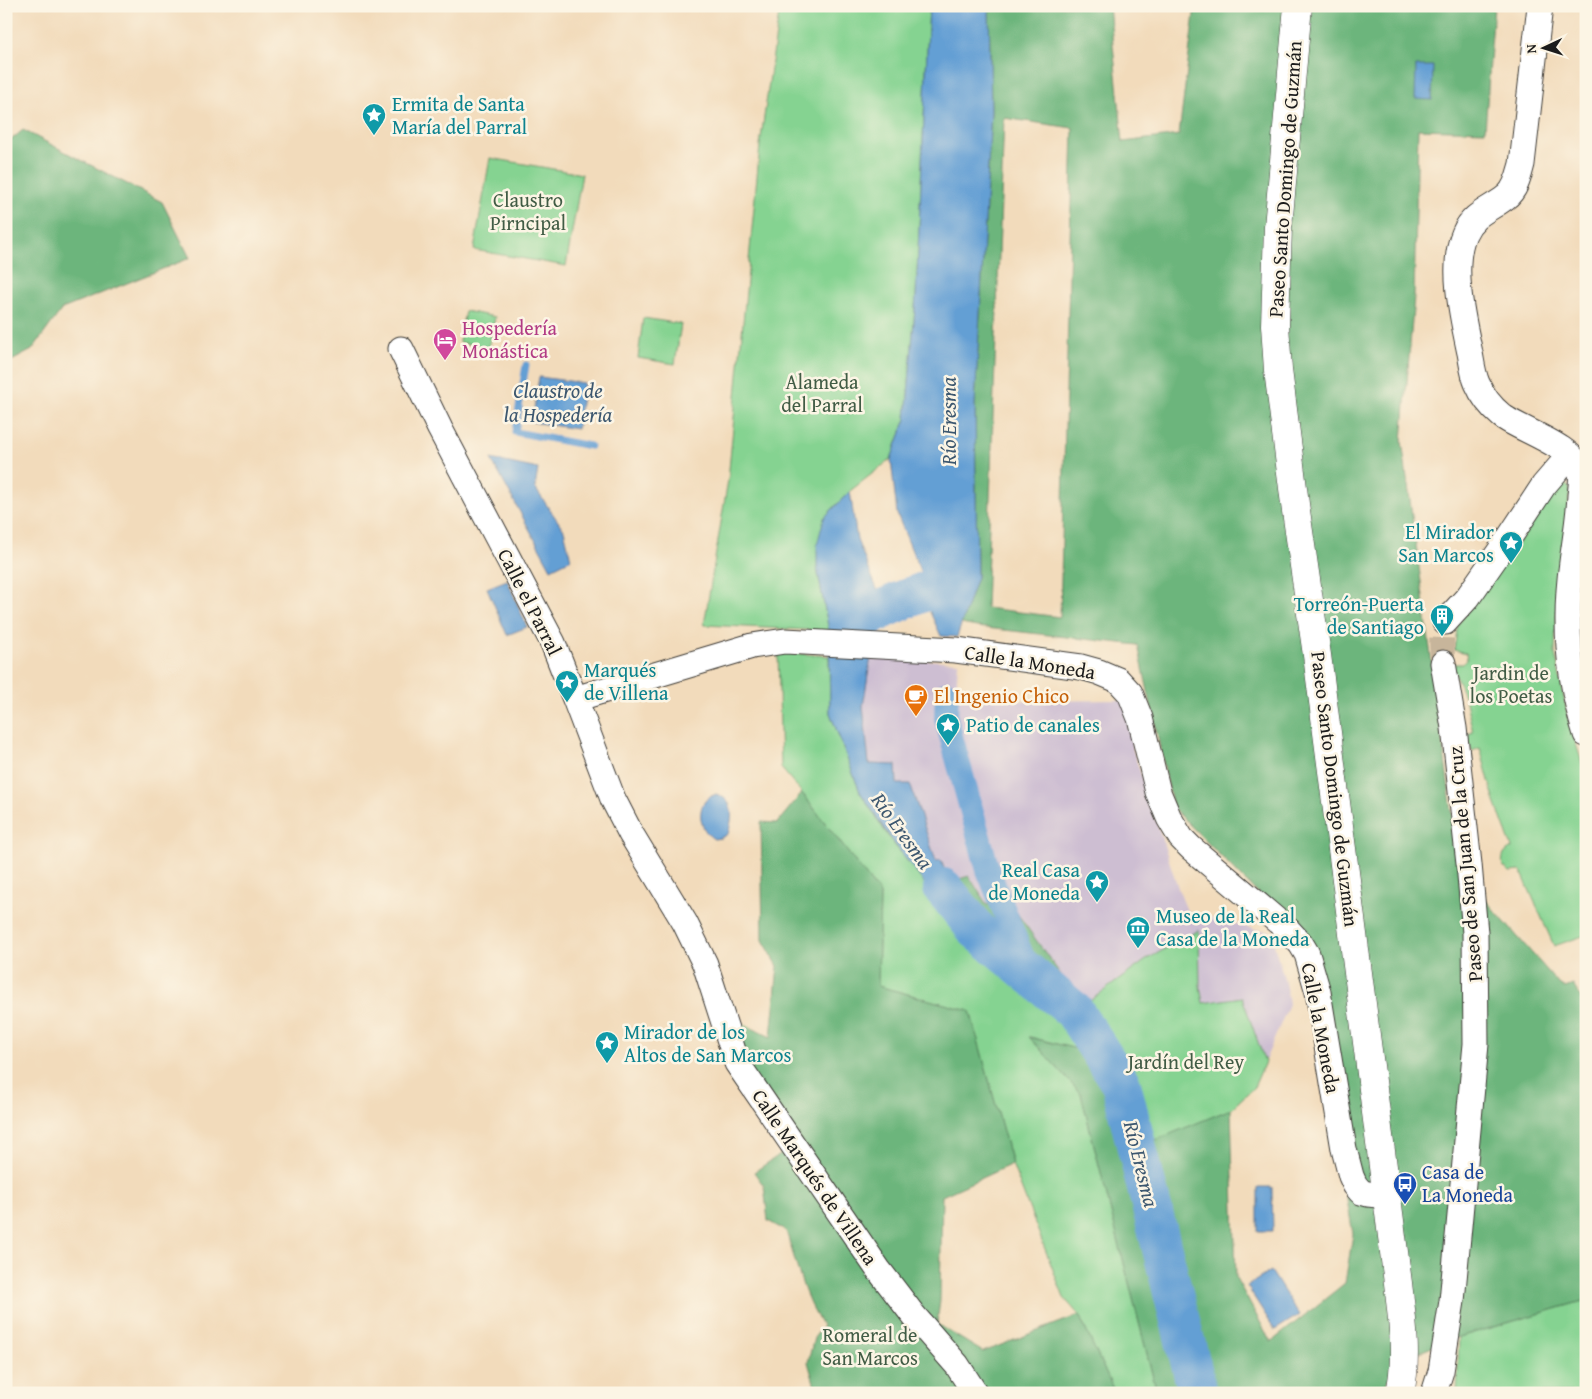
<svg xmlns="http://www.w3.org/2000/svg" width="1592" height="1399" font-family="'Gentium Book Plus',serif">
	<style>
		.industrial { fill: #cdbed2 }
		.green { fill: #85d391; stroke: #507856 }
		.forest { fill: #6cb57b; stroke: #44684c; fill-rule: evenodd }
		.water { fill: #649fd4; stroke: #405e78 }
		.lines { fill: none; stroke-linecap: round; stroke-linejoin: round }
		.stream { stroke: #649fd4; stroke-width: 7 }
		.canal { stroke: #649fd4; stroke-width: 24 }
		.river { stroke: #649fd4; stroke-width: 40 }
		.minor-tunnel { stroke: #c7b59b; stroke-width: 25; stroke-dasharray: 25 12; stroke-linecap: butt }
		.minor-casing { stroke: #3c3934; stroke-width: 27 }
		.primary-casing { stroke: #3c3934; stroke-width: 29 }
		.minor { stroke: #fff; stroke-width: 25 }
		.primary { stroke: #fff; stroke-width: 28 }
		.labels { text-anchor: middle; stroke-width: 5; stroke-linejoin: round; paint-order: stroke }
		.culture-label { font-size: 20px; fill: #0d838f; stroke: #fcf5e5; text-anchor: start }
		.street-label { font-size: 20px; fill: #1c1c1c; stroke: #fcf5e5 }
		.park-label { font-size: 20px; fill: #415c45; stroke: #fcf5e5 }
		.hotel-label { font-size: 20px; fill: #b23c85; stroke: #fcf5e5; text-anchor: start }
		.food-label { font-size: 20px; fill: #c56008; stroke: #fcf5e5; text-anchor: start }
		.transit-label { font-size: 20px; fill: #164399; stroke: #fcf5e5; text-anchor: start }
		.water-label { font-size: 21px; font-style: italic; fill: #3c576f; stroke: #fcf5e5 }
	</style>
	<rect width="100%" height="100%" fill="#fcf5e5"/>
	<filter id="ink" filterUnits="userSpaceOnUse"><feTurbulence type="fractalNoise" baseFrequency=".02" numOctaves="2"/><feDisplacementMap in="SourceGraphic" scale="10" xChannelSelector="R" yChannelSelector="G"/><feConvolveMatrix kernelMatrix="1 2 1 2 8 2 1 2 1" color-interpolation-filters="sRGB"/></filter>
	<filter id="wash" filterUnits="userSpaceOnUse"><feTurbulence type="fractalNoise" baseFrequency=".0096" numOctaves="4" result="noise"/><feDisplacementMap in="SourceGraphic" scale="20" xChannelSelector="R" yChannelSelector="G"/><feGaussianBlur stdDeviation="1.12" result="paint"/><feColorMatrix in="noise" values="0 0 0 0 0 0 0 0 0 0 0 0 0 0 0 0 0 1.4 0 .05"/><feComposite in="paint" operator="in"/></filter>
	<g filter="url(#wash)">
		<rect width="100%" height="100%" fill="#f2dbbb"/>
		<path class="industrial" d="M870,657L958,662L956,694L1022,701L1122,700L1131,710L1133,750L1179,891L1187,911L1254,929L1270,931L1284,978L1289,1004L1254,1087L1231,1109L1125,1065L1007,899L987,905L969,876L949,882L941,860L936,861L926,833L897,784L869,764L863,706Z"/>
		<path class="green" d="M780,6H929L916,296L906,419L891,459L850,491L824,518L817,568L829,631L704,625L728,480L760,145Z
			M490,158L582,174L566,266L474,250Z
			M465,311L495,317L489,348L459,342Z
			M643,318L681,324L675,364L638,358Z
			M1565,484L1570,488L1557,602L1555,653L1568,718L1586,776V935L1554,946L1521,871L1510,872L1503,866C1501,857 1504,852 1512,848L1494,799L1480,748L1472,751L1466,735L1473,732L1465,698L1451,664H1463L1467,660L1466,653L1454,650L1458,624L1560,486Z
			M778,652L829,656L830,713L860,792L890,839L925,884L1074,1011L1102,1056L1030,1037L1081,1094L1157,1393H1115L1079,1315L1064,1298L1012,1164L970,1011L878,986L880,894L802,793L781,768Z
			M1199,930L1200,986L1203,1003L1242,997L1265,1062L1254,1087L1231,1109L1131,1151L1125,1065L1084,1005L1149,958Z
			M1586,1300V1393H1457L1459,1337Z"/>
		<path class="forest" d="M989,6H1109L1123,142L1179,135L1195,6H1494L1485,131L1418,129L1414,297L1402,441L1460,871L1559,984L1565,988L1573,985L1586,1006V1300L1459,1337L1398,1360L1383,1393H1157L1081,1094L1029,1037L1101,1055L1074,1011L978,931L949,882L969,876L987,905L1007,899L1125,1065L1131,1150L1231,1109L1236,1278L1271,1342L1345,1283L1353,1234L1301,937L1173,808L1138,645L977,627L961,624L977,577L975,402L991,111ZM1004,118L1073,128L1060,617L986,608Z
			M23,130L162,202L190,258L62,309L32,350L6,364V144Z
			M802,793L880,894L878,986L970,1011L1012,1164L942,1196L940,1300L937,1324L983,1352L1079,1315L1115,1393H817L808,1362L814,1338L823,1326C803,1298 797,1264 786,1231L768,1221L764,1186L754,1172L797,1143L742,1061L741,1023L771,1037L778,966L763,940L761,822L777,823Z"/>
		<path class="water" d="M929,6H989L991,111L975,405L977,577L957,637L941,636L918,586L925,583L897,514L891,459L906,419L916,296Z
			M1416,66H1433L1432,100L1415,99Z
			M539,377L584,383L577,429L532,422Z
			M491,459L538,469L535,488L564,530L571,559L551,569Z
			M850,491L857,540L890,621L875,632L863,706L869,764L896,765L897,784H910L936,861L941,860L949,882L978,931L925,884L891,839L860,792L830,713L829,631L817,568V545L824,518Z
			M507,580L527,627L507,635L487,588Z
			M716,794C735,800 733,817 728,834L721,838L714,839C701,832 696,811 706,800C708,797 712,796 716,794Z
			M1258,1187H1272L1273,1231H1258Z
			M1271,1271L1299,1315L1275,1330L1247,1286Z"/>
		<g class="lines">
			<path class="stream" d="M526,365L515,432L590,446"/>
			<path class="canal" d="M947,693L946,718L988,870L1029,973"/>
			<path class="river" d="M849,646C850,639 853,630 858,625C872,610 918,595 938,586C947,577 950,567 949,555
				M943,888L978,931L1074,1011L1121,1084L1198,1393"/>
		</g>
	</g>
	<g filter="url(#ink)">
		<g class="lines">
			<path class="minor-tunnel" d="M1443,663C1442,650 1440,634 1445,622"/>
			<g class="minor-casing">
				<path id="minor" d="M1540,6L1522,164C1519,175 1516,190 1506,197C1490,210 1473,213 1464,234C1450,266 1463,320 1470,353C1472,363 1473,374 1477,383C1482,395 1491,407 1502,416C1520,430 1576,447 1581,472C1582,479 1581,488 1580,495C1579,517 1575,540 1572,562C1564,620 1568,679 1586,734
					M401,349L440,429L553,643L575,699L752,646L785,641L956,650L1081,667L1099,672L1118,680L1130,693L1140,718L1158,792L1169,818L1181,838L1191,848L1288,930L1301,944L1307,954L1318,992L1344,1149L1351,1176L1355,1185L1361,1192L1368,1194L1388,1196
					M1445,622L1468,597L1509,538L1544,485L1569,456
					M575,699L613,799L631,834L685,923L705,964L737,1063L878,1269L914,1316L957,1365L975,1393
					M1434,1393L1441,1371L1452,1301L1476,1044L1475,933L1469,864L1454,728L1443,663"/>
			</g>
			<g class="primary-casing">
				<path id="primary" d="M1298,6L1278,227L1275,325L1278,370L1295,504L1317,655L1398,1283C1402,1319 1408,1357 1400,1393"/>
			</g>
			<use href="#minor" class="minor"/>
			<use href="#primary" class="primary"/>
		</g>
	</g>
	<defs>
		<g id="sight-pin" transform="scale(1.25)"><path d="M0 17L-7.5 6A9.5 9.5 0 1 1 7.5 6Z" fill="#0f9aa8" stroke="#fcf5e5"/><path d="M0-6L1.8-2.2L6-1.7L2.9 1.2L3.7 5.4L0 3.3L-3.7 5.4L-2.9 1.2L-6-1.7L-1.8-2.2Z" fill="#fff"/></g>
		<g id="hotel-pin" transform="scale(1.25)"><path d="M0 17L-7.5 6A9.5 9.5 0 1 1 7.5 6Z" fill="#d1479c" stroke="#fcf5e5"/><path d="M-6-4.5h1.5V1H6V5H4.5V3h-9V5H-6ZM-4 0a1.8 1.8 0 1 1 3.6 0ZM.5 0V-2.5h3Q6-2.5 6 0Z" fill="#fff"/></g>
		<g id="building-pin" transform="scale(1.25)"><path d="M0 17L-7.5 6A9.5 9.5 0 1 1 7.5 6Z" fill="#0f9aa8" stroke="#fcf5e5"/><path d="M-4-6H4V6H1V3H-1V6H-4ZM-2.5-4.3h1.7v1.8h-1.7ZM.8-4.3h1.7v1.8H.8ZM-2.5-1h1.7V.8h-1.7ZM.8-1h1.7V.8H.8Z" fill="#fff"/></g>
		<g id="cafe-pin" transform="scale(1.25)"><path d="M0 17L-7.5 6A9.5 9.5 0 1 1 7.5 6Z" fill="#e8710a" stroke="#fcf5e5"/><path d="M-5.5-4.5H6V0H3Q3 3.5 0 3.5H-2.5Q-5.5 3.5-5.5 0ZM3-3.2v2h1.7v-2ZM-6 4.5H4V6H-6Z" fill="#fff"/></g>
		<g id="museum-pin" transform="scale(1.25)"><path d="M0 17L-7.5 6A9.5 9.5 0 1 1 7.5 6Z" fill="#0f9aa8" stroke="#fcf5e5"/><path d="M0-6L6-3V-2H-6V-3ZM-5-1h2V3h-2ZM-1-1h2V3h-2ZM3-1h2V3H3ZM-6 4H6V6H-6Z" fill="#fff"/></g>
		<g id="bus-pin" transform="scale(1.25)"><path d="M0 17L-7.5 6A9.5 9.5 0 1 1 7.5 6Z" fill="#1a4fb4" stroke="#fcf5e5"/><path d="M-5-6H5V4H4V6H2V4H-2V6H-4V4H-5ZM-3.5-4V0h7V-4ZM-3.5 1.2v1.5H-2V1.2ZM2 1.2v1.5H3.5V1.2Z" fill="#fff"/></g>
	</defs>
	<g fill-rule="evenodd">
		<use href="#sight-pin" x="374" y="115"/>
		<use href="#hotel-pin" x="445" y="340"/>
		<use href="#sight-pin" x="1511" y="543"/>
		<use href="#building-pin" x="1442" y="616"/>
		<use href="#sight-pin" x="567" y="682"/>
		<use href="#cafe-pin" x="916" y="696"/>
		<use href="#sight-pin" x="948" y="725"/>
		<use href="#sight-pin" x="1097" y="882"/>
		<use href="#museum-pin" x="1138" y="928"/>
		<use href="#sight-pin" x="607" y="1043"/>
		<use href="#bus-pin" x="1405" y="1184"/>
	</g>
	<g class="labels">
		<g class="culture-label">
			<text x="392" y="111">Ermita de Santa<tspan x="392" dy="23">María del Parral</tspan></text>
			<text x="1494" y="539" text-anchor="end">El Mirador<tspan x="1494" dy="23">San Marcos</tspan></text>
			<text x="1424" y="611" text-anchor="end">Torreón-Puerta<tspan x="1424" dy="23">de Santiago</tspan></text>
			<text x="584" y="677">Marqués<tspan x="584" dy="23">de Villena</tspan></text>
			<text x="966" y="732">Patio de canales</text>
			<text x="1080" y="877" text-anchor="end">Real Casa<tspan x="1080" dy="23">de Moneda</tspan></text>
			<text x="1156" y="923">Museo de la Real<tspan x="1156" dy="23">Casa de la Moneda</tspan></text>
			<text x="624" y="1039">Mirador de los<tspan x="624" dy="23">Altos de San Marcos</tspan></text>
		</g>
		<g class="street-label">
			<text transform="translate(1285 179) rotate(-86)" y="7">Paseo Santo Domingo de Guzmán</text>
			<text transform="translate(530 602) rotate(63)" y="7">Calle el Parral</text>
			<text transform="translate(1030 662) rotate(9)" y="7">Calle la Moneda</text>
			<text transform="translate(1335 789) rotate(83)" y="7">Paseo Santo Domingo de Guzmán</text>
			<text transform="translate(1465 864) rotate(-95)" y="7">Paseo de San Juan de la Cruz</text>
			<text transform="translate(1321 1028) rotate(79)" y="7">Calle la Moneda</text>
			<text transform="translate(815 1177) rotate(56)" y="7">Calle Marqués de Villena</text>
		</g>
		<g class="park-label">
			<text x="528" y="207">Claustro<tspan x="528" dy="23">Pirncipal</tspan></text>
			<text x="822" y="389">Alameda<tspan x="822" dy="23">del Parral</tspan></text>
			<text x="1511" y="680">Jardin de<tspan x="1511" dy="23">los Poetas</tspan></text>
			<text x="1186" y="1069">Jardín del Rey</text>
			<text x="870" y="1342">Romeral de<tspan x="870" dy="23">San Marcos</tspan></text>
		</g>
		<g class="hotel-label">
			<text x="462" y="335">Hospedería<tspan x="462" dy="23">Monástica</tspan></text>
		</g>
		<g class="food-label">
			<text x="934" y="703">El Ingenio Chico</text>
		</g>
		<g class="transit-label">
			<text x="1422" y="1179">Casa de<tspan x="1422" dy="23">La Moneda</tspan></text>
		</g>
		<g class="water-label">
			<text x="558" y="398">Claustro de<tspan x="558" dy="24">la Hospedería</tspan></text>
			<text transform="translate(949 421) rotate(-90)" y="7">Río Eresma</text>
			<text transform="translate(902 831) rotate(54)" y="7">Río Eresma</text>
			<text transform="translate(1141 1164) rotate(76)" y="7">Río Eresma</text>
		</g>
	</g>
	<rect width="1592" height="1399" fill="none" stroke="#fcf5e5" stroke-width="25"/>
	<g transform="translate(1544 48) rotate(266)" stroke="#fcf5e5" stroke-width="4" paint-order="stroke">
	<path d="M0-4L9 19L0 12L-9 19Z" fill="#1c1c1c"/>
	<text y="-8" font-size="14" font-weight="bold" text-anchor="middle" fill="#1c1c1c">N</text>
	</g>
</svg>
